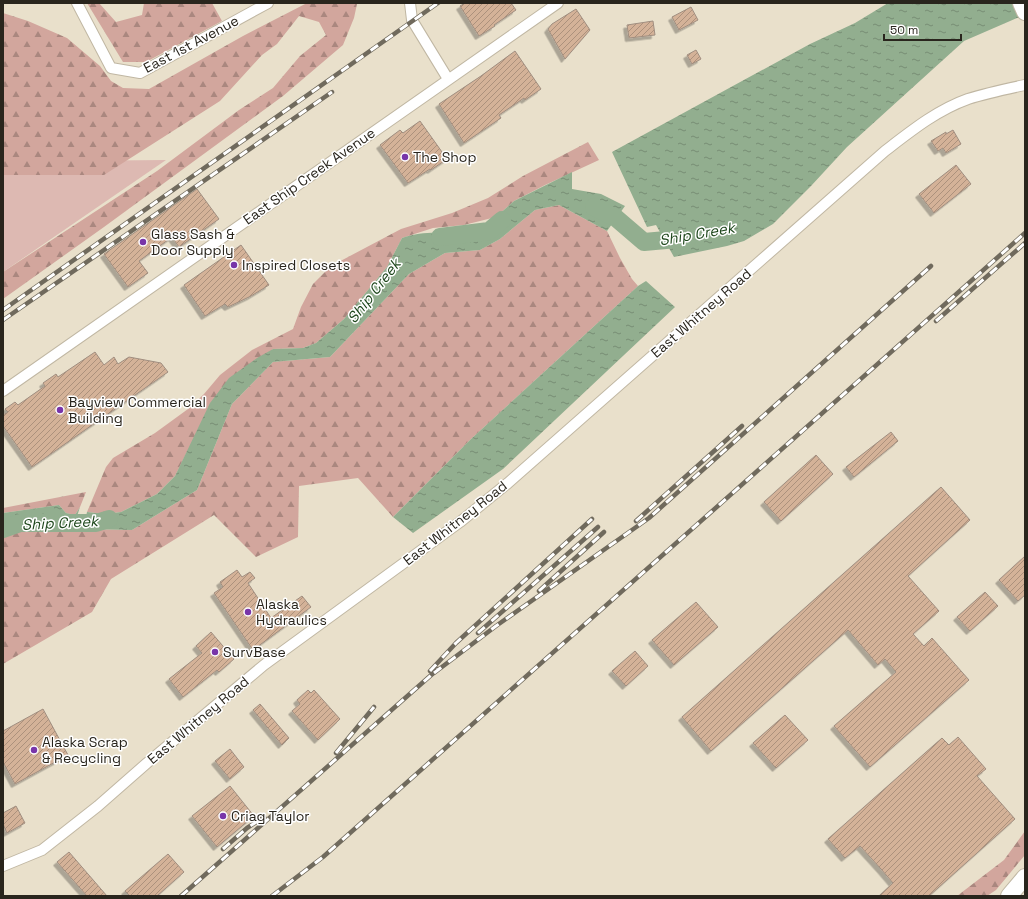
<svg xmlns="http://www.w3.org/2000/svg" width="1028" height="899" font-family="'Space Grotesk',sans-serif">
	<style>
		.green { fill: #ddb9b2 }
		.forest { fill: url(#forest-firs) }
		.water { fill: url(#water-ripples) }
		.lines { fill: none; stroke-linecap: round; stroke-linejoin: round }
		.river { stroke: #92ae8f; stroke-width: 18 }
		.building { fill: url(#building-hatch); stroke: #a08e80; filter: url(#shadow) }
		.street-casing { stroke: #c0b7a3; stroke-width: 12 }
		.primary-casing { stroke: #c0b7a3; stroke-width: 18 }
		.street { stroke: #fff; stroke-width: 10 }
		.primary { stroke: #fff; stroke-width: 16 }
		.rail-casing { stroke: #706a5d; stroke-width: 4.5 }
		.rail { stroke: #fff; stroke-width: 3; stroke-dasharray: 9; stroke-linecap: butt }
		.poi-dot { fill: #7835a9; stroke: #fff; stroke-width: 1.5 }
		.labels { text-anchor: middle; stroke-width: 3; stroke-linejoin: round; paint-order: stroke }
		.street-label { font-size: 14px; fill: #29251d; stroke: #fff }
		.poi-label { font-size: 14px; fill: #29251d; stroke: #fff; text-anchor: start }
		.water-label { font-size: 15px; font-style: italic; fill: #1e471c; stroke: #fff }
	</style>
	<defs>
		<pattern id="forest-firs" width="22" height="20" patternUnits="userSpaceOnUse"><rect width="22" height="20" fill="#d2a69d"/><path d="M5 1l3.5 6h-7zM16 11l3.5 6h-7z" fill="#aa877f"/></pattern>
		<pattern id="water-ripples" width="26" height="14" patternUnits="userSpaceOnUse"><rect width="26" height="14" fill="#92ae8f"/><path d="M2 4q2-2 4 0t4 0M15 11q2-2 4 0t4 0" fill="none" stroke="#778d74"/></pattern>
		<pattern id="building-hatch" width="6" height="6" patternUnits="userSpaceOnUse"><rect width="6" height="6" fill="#d4b298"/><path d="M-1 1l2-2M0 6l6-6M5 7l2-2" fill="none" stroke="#ac917b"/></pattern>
		<filter id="shadow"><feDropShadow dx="-3.5" dy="3.5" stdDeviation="0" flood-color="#0004"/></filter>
	</defs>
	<rect width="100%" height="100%" fill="#e9e0cb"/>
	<path class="green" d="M166,160L3,272V175L55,161Z"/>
	<path class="forest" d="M87,3H99L116,22L142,15L144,3H212L222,21L146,62H123Z
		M307,3H356L357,4L354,18L343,45L283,96L104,227L3,299V272L157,171L239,110L273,88L300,56L326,35L319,22L299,16L277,44L262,55L220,101L104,175H3V13L28,21L67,38L100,66L111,81L123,88L149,89L243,36Z
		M588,142L599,160L545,185L514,201L496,217L464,225L433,228L402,238L387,267L344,319L316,343L303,348L273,349L187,452L175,476L157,494L121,512L106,514L87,512L106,467L113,458L155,433L188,409L204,394L220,375L252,350L293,329L301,307L313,284L331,266L401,229L452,213L488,198L523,176Z
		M559,205L607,231L620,258L632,279L638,286L471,439L393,517L358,478L299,486L298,537L256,557L214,515L111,579L92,612L3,664V536L34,528L132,530L197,490L232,404L273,362L330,357L409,274L445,253L480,250L500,239L535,210Z
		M86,492L80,507L75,515L66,513L59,505L3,513V508Z
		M1025,831V855L996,890L987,896H957L1004,860Z"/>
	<path class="water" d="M888,3H1025V17L1017,18L964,41L847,147L811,186L773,224L744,241L727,246L674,257L656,225L647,227L612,152L810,44L855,23Z
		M572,172V189L601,194L625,206L607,231L559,205L535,210L500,239L480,250L445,253L409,274L330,357L273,362L232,404L197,490L132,530L83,529L87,512L106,514L121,512L157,494L175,476L210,403L229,378L257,358L273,349L303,348L316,343L344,319L387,267L402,238C429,229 451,234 479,236L496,217L514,201Z
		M646,281L675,307L503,469L413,533L393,517L471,439L638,286Z
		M59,505L66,513L75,515L80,507L73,529L34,528L3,536V513Z"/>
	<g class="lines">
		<path class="river" d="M594,207L616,218L644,242L688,238
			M440,237L489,231L502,220
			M3,529L20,523H96L109,519"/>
	</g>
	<path class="building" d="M465,3H511L516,10L494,25L495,26L479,36L460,6Z
		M691,7L698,20L679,30L672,17Z
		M576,9L590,30L565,59L548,29L552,24Z
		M653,21L655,35L629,38L627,25Z
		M696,50L701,59L692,64L687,55Z
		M515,51L541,89L525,100L524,98L499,115L501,118L464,143L439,104L481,76Z
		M420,121L447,159L431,170L430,169L408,183L380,145L400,130L403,133Z
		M953,130L961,144L946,153L943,148L938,151L931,141L946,132V134Z
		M956,165L971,184L934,213L919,194Z
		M197,189L219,219L179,247L172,237L139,261L148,273L128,287L104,254Z
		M241,245L269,285L251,296L228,307L225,304L205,316L184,285Z
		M95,352L104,365L114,357L118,364L129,357L161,363L168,372L32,467L3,426V415L8,412L5,409L15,402L18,405L45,386L43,383L56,374L58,377Z
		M891,432L898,441L854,477L846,467Z
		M816,455L833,474L781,521L764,502Z
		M941,487L970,520L908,576L939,611L913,634L924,646L932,638L969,680L870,767L834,726L896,672L885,659L878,665L848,630L711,751L682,717Z
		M1025,556V595L1018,601L999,580Z
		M237,570L242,577L250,572L255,578L248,583L271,618L302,596L311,607L253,650L214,593L223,587L220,582Z
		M985,592L998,606L970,631L957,617Z
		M696,602L718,627L674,665L652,640Z
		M211,632L234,659L219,672L217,670L183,697L169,679L202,653L196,646Z
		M635,651L648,666L626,686L612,671Z
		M308,690L311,693L314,690L340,719L318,740L292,711L300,704L297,700Z
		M260,704L289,738L282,745L253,710Z
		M43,709L68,755L15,784L3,762V731Z
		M785,715L808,740L776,768L753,743Z
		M958,737L986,769L977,776L1015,819L929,896H879L893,883L881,869L860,846L845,858L828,839L942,738L949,745Z
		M230,749L244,767L230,779L215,761Z
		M230,786L254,816L217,847L192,816Z
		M16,806L25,823L7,833L3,824V813Z
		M69,852L107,896H87L57,862Z
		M168,854L184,872L157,896H130L125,891Z"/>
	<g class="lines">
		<g class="street-casing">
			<path id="street" d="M77,3L111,68L140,73L268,3
				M410,3L412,20L448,79
				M3,391L558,3
				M3,866L42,850L98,806L147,763L264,665L460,522L508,483L885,151C911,131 937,110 968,99C987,93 1006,89 1025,85"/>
		</g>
		<g class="primary-casing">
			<path id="primary" d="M1021,3L1025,12
				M1009,896L1025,877"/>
		</g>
		<use href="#street" class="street"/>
		<use href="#primary" class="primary"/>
		<g class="rail-casing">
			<path id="rail" d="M3,310L438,3
				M3,320L332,92
				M936,321L1025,243
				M636,521L742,426
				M539,591L604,532
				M478,633L598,527
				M430,671L456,643L592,519
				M434,673L496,626L649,518L931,266
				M336,753L374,707
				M223,849L247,828L264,817
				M181,896L438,669
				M272,896L323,857L1025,233"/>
		</g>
		<use href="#rail" class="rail"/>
	</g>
	<g class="poi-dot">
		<circle cx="405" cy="157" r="4"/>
		<circle cx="143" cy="242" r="4"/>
		<circle cx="234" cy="265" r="4"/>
		<circle cx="60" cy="410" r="4"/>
		<circle cx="248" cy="612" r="4"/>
		<circle cx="215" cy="652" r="4"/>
		<circle cx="34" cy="750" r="4"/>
		<circle cx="223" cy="816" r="4"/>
	</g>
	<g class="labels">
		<g class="street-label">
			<text transform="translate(191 44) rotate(-28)" y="5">East 1st Avenue</text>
			<text transform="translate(309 176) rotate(-35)" y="5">East Ship Creek Avenue</text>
			<text transform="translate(701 313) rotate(-41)" y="5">East Whitney Road</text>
			<text transform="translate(455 523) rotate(-38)" y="5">East Whitney Road</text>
			<text transform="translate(198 720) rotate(-40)" y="5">East Whitney Road</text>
		</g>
		<g class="poi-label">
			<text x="413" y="162">The Shop</text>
			<text x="151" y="239">Glass Sash &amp;<tspan x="151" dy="16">Door Supply</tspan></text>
			<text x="242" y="270">Inspired Closets</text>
			<text x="68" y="407">Bayview Commercial<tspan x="68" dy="16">Building</tspan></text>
			<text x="256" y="609">Alaska<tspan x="256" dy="16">Hydraulics</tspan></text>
			<text x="223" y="657">SurvBase</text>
			<text x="42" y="747">Alaska Scrap<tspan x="42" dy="16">&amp; Recycling</tspan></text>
			<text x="231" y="821">Criag Taylor</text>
		</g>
		<g class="water-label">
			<text transform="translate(697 234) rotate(-10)" y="5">Ship Creek</text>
			<text transform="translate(374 291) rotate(-52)" y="5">Ship Creek</text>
			<text transform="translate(60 523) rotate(-3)" y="5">Ship Creek</text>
		</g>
	</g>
	<rect width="1028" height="899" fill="none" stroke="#29251d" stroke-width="8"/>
	<path d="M884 34v6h77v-6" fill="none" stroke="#29251d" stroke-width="2"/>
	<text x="890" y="34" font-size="12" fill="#29251d" stroke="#ffffff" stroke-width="3" paint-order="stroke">50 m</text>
</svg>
